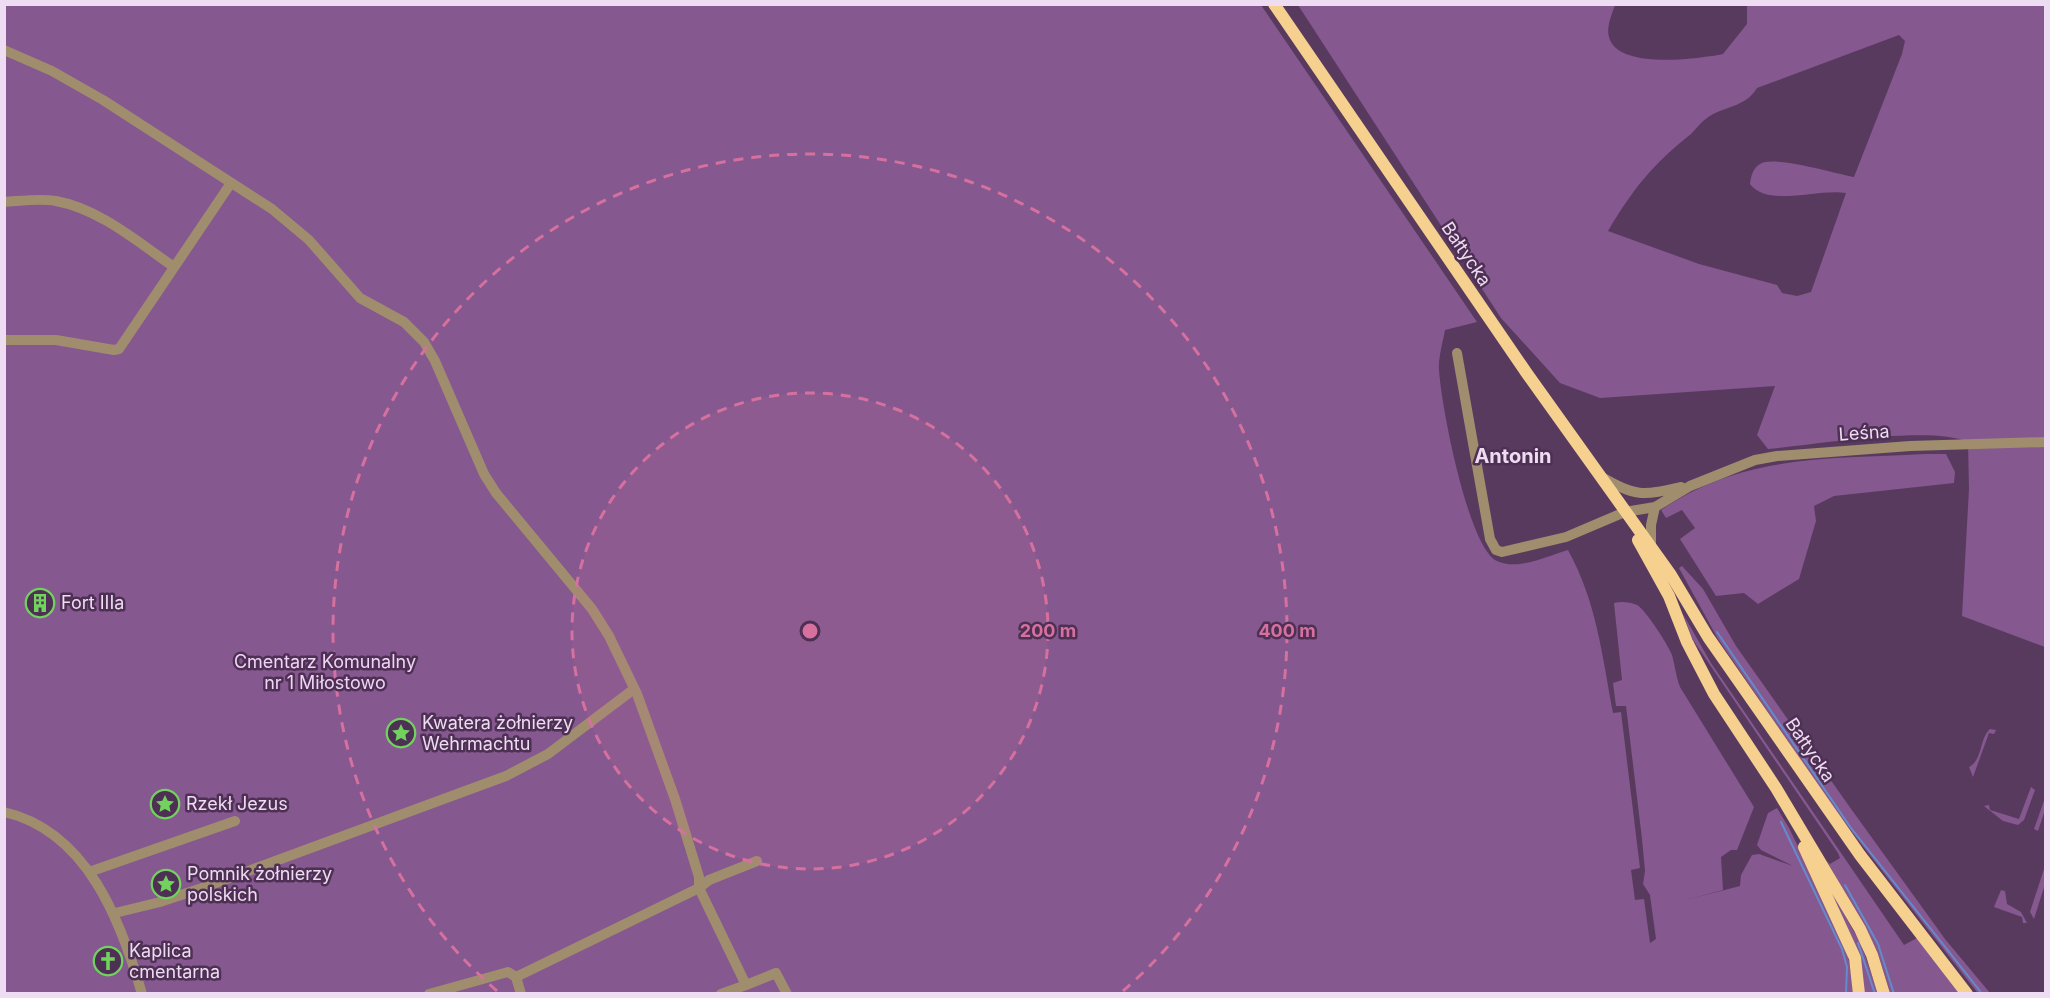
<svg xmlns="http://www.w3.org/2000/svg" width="2050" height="998" font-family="Inter,sans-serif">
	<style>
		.green { fill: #85588f; fill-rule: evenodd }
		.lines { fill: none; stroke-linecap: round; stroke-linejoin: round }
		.stream { stroke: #648bcc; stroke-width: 2 }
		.minor { stroke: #9f8d6e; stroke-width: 10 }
		.major { stroke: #f5d08f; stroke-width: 12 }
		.ring { fill: none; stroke: #d6709f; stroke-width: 3; stroke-dasharray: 10 8 }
		.labels { text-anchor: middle; stroke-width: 5; stroke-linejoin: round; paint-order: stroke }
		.street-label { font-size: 18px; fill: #eedcf2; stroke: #4e3054 }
		.poi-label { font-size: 18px; fill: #eedcf2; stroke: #4e3054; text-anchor: start }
		.park-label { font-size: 18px; fill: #f0d4f6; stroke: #4e3054 }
		.neighbourhood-label { font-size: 20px; font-weight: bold; fill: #eedcf2; stroke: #4e3054 }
		.centre { fill: #d6709f; stroke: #4e3054; stroke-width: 3 }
		.ring-label { font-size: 18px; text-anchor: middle; font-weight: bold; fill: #d6709f; stroke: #4e3054; stroke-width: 5; stroke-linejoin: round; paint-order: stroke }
	</style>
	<rect width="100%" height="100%" fill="#593a5f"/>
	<path class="green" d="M5,4L1261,5L1477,322L1445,330C1443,342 1438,358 1439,370C1441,404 1468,548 1497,561C1518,571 1547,556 1568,550C1597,603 1602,655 1613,713L1621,712L1640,868L1631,870L1635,900L1644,899L1650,943L1656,939L1650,895L1643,884L1645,871L1642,839L1626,706H1616L1613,683L1622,680L1614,603C1622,601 1630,602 1637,605C1645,609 1669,646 1672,655C1675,666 1676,676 1680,687L1754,807L1737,850H1731L1721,857L1723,890L1682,901L1740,886L1741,875L1752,855L1759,854L1793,866L1761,850L1757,845L1768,813L1777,808L1789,828L1846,945L1855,994H5Z
		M1298,5H1615C1612,14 1606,27 1609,37C1617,70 1698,59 1723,54L1747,24V5H2045V647L1962,616L1969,489L1968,442C1929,425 1814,445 1768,449L1757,435L1775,386L1600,398L1560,383L1501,318ZM1899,35L1905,41L1902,54L1854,177C1835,174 1775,155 1760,164C1753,168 1751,176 1750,184C1768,208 1818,188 1846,193L1811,292L1797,296L1782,293L1777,285L1699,264L1608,231C1633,189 1652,165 1691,134C1696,129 1701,122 1707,118C1723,106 1745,108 1757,88Z
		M1925,454H1946L1955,472L1954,483L1834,496L1814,506L1816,521L1799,579L1758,604L1744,593L1716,596L1680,539L1695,528L1682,510L1666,518L1661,510C1743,454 1830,459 1925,454Z
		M1682,566L1703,589L1736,646L1849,806L1945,939L1990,993L1977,992L1837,813L1718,639L1679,568Z
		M1683,614L1711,663L1904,945L1917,938L1960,993H1890L1877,951L1827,861L1830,864L1840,858L1838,853L1693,640Z
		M1990,729L1996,730L1994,734L1989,733L1973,777L1969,767C1983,760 1979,739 1990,729Z
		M2031,787L2035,790L2024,820L2018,825L2003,821L1984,806L1989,805L1990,810L2019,819Z
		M2045,798V810L2038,831L2034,829Z
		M2045,866V884L2034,919L2030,912Z
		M1824,879L1861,944L1878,993H1864L1859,955Z
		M2001,890L2005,891L2007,904L2021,912L2027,923H2023L2022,917L1994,907Z"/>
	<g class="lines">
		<path class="stream" d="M1717,632L1851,828L1980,991
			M1781,822L1842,949L1847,967L1846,994
			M1845,885L1878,944L1894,994
			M1858,943L1875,994"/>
		<path class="minor" d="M4,50L52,71L103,100L272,209L309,240L360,298L404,322L424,342L435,361L484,474L496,493L592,609L609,636L637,694L675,799L699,877V888L746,985L721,994
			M4,202C21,201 39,198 56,201C100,209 139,243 174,267
			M4,340H56L114,350L119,349L231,183
			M1457,353L1490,539L1496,550L1502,552L1566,537L1625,512L1655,507L1690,486L1755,460L1777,456L1910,446L2046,442
			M1600,476C1637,497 1641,496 1681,487
			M1651,547V525L1655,507
			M4,812C87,831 121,921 142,994
			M89,872L235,821
			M115,913L160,902L205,887L506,776L548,754L634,689
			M516,977L699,888L709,880L757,861
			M746,985L776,973L787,994
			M429,994L508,972L516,977L521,994"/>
		<path class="major" d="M1274,4L1528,375L1671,575L1708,637L1860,855L1967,994
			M1638,540L1669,596L1687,642L1714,694L1776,788L1860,929L1872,955L1884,994
			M1804,847L1855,958L1859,994"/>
	</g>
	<circle cx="810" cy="631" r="238" fill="#d6709f" fill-opacity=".12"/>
	<g class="ring">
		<circle cx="810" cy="631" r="238"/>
		<path d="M497 991A477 477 0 1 1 1123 991"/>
	</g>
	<defs>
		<g id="building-ring" transform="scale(1.5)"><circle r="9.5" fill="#4e3054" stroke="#71d35e" stroke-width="1.5"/><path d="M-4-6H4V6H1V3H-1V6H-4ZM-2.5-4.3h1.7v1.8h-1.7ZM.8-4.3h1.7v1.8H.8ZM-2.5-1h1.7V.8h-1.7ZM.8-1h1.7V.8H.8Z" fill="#71d35e"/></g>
		<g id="sight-ring" transform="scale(1.5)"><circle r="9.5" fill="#4e3054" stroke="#71d35e" stroke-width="1.5"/><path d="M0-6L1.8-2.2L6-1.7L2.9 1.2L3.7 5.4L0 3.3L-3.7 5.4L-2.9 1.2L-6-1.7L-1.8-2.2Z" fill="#71d35e"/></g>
		<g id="church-ring" transform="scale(1.5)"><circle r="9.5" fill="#4e3054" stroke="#71d35e" stroke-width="1.5"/><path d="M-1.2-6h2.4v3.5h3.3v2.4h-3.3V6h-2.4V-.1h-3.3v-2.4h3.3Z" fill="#71d35e"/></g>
	</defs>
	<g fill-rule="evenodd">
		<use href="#building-ring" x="40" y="603"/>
		<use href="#sight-ring" x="401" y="733"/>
		<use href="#sight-ring" x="165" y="804"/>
		<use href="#sight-ring" x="166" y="884"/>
		<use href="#church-ring" x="108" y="961"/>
	</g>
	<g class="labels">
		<g class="street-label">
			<text transform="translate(1466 254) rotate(56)" y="6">Bałtycka</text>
			<text transform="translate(1864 433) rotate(-4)" y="6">Leśna</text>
			<text transform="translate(1810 750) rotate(56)" y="6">Bałtycka</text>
		</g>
		<g class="poi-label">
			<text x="61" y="609">Fort IIIa</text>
			<text x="422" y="729">Kwatera żołnierzy<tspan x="422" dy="21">Wehrmachtu</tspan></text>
			<text x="186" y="810">Rzekł Jezus</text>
			<text x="187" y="880">Pomnik żołnierzy<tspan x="187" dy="21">polskich</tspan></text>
			<text x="129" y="957">Kaplica<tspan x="129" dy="21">cmentarna</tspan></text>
		</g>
		<g class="park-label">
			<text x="325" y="668">Cmentarz Komunalny<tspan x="325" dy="21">nr 1 Miłostowo</tspan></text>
		</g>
		<g class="neighbourhood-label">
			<text x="1513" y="463">Antonin</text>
		</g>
	</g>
	<circle cx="810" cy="631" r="9" class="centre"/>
	<g class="ring-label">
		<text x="1048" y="637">200 m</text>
		<text x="1287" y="637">400 m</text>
	</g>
	<rect width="2050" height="998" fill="none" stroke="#eedcf2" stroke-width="12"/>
</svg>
